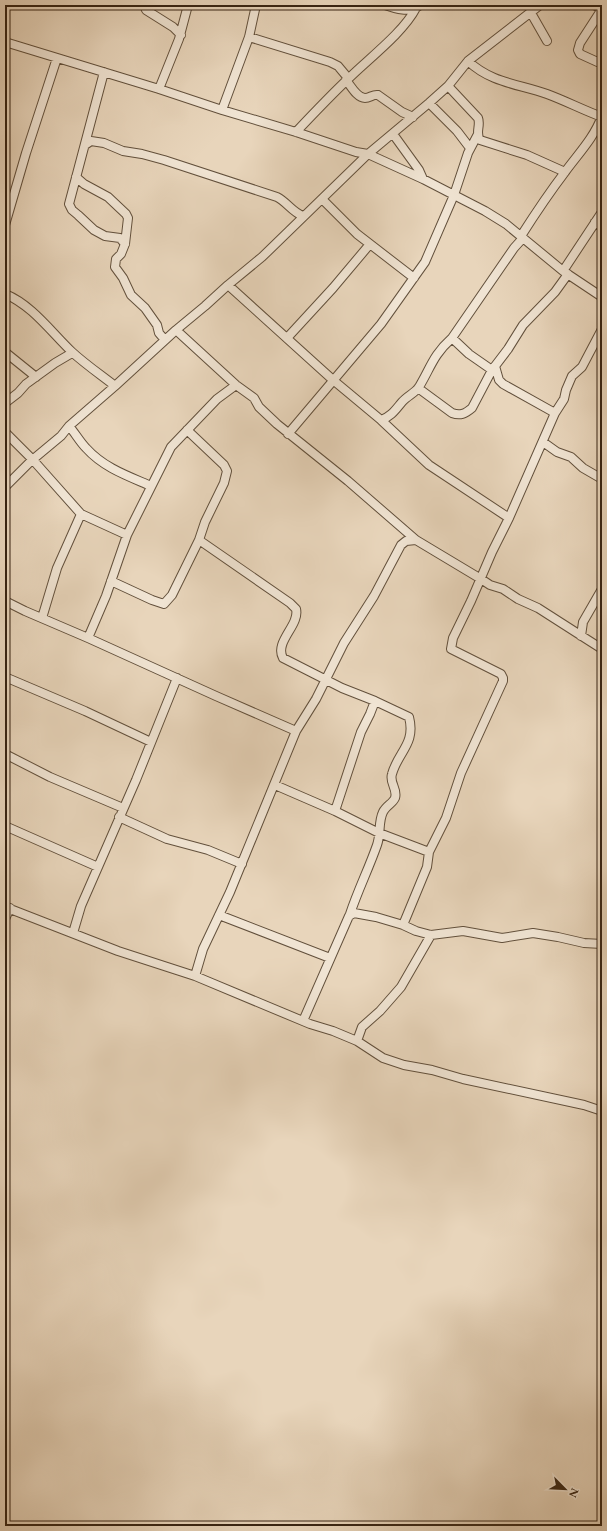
<svg xmlns="http://www.w3.org/2000/svg" width="607" height="1531" font-family="'EB Garamond',serif">
	<style>
		.lines { fill: none; stroke-linecap: round; stroke-linejoin: round }
		.minor-casing { stroke: #62503c; stroke-width: 10 }
		.minor { stroke: #f0e4d3; stroke-width: 8 }
	</style>
	<rect width="100%" height="100%" fill="#e8d5bb"/>
	<filter id="stains"><feTurbulence type="fractalNoise" baseFrequency=".005" numOctaves="4"/><feColorMatrix values="0 0 0 0 .2 0 0 0 0 .09 0 0 0 0 .02 0 0 0 .5 -.17"/></filter>
	<radialGradient id="worn" r=".72"><stop offset=".6" stop-color="#630" stop-opacity="0"/><stop offset="1" stop-color="#630" stop-opacity=".3"/></radialGradient>
	<g class="lines">
		<g class="minor-casing">
			<path id="minor" d="M144,5L146,10L173,27L181,35
				M385,5C396,9 409,13 419,6
				M594,5L602,9
				M602,9L580,43L578,50L580,54L602,64
				M531,13L547,41
				M249,37L330,62L338,66L348,78
				M5,42L159,89L222,110L296,132L356,152L368,154L423,179L485,211L506,224L563,271L602,297
				M468,61C491,83 519,84 547,94C566,101 583,110 602,117
				M104,72L69,204L72,210L78,215L94,230L105,236L120,238L125,244
				M346,80C351,86 357,98 365,98C370,98 373,94 378,95L402,112L413,117
				M448,86L478,118C481,125 475,133 480,140L527,155L565,172
				M159,89L179,39L188,5
				M429,103L457,131L470,148
				M222,110L249,37L256,5
				M296,132C313,114 330,96 348,79C368,59 403,33 416,8
				M393,134L419,170L423,179
				M85,145L91,141L104,143L123,151L142,154L164,160L277,197C287,202 292,212 303,216
				M76,177L84,184L108,197L126,214L128,218L125,244L121,254L116,259L115,267L123,278L131,295L145,308L157,325L159,333L165,340
				M322,199L357,234L414,278
				M595,222L602,227
				M5,225L26,153L57,58
				M521,236C535,214 549,193 565,172C578,154 594,138 602,116
				M563,271L602,212
				M228,285L333,380L381,420L429,465L509,518
				M5,294C32,305 51,332 72,352C85,364 101,375 115,386
				M176,330L236,385L254,398L259,407L277,424L348,481L416,540L481,579L490,585L503,589L518,599L538,608L602,649
				M287,338L333,288L370,244
				M452,338L469,354L492,370
				M5,352L36,377
				M495,366L499,380L503,384L555,413
				M418,388L452,413C460,416 465,414 472,408L492,370L508,349L523,325L555,292L568,274
				M5,403L18,393L26,384L55,363L72,353
				M381,420C391,417 396,409 402,402C407,396 415,393 419,387C431,367 433,355 452,338L514,248L523,238
				M69,426C75,433 80,442 86,448C104,468 128,476 151,486
				M187,430L224,465L227,471L224,483L205,522L199,540L290,603L296,609C300,625 274,642 283,658L342,688L375,701L409,717C416,744 398,752 392,774C389,783 398,789 395,798C393,803 386,806 383,812C378,822 381,834 377,845C369,868 358,890 350,914
				M5,432L33,460L81,514L127,535
				M288,434L381,324L425,262L454,195L468,153L478,134
				M543,442L557,452L571,457L583,468L602,479
				M5,487L31,461L61,436L69,426L115,386L176,330L205,306L228,285L262,257L368,154L429,103L448,86L468,61L540,5
				M111,581L152,600L164,604L172,595L199,540
				M5,601L25,611L88,638L216,696L296,731
				M42,618L57,568L81,514
				M581,636L583,622L602,589
				M88,638L106,596L127,535L171,447L217,399L236,385
				M5,677L85,711L151,742
				M5,754L50,777L123,808
				M275,785L335,811L379,833L429,852
				M335,811L361,732L370,714L375,701
				M119,817L167,839L208,850L242,864
				M5,826L98,867
				M5,907L118,951L195,976L310,1024L333,1031L357,1041L383,1058L404,1065L432,1070L463,1079L584,1105L602,1111
				M219,915L330,958
				M5,919L10,908
				M403,925L427,867L429,852L446,818L461,773L503,681V678L501,674L451,649L453,638L471,601L492,552L509,518L555,413L564,399L566,390L572,376L582,367L602,329
				M73,933L81,906L136,780L177,678
				M195,976L203,949L230,892L296,731L316,699L344,643L374,596L401,545L406,541L416,540
				M303,1021L349,916L354,913L376,917L403,925L416,931L431,935L463,931L502,938L533,933L558,937L584,943L602,944
				M357,1041L362,1027L380,1011L401,987L431,935"/>
		</g>
		<use href="#minor" class="minor"/>
	</g>
	<rect width="607" height="1531" fill="none" stroke="#e8d5bb" stroke-width="20"/>
	<rect x="6" y="6" width="595" height="1519" fill="none" stroke="#362312" stroke-width="2"/>
	<rect x="10" y="10" width="587" height="1511" fill="none" stroke="#362312"/>
	<g transform="translate(565 1489) rotate(114)" stroke="#f0e4d3" stroke-width="3" paint-order="stroke">
	<path d="M0-3L7 15L0 10L-7 15Z" fill="#362312"/>
	<text y="-6" font-size="11" font-weight="bold" text-anchor="middle" fill="#362312">N</text>
	</g>
	<rect width="100%" height="100%" filter="url(#stains)"/>
	<rect width="100%" height="100%" fill="url(#worn)"/>
</svg>
